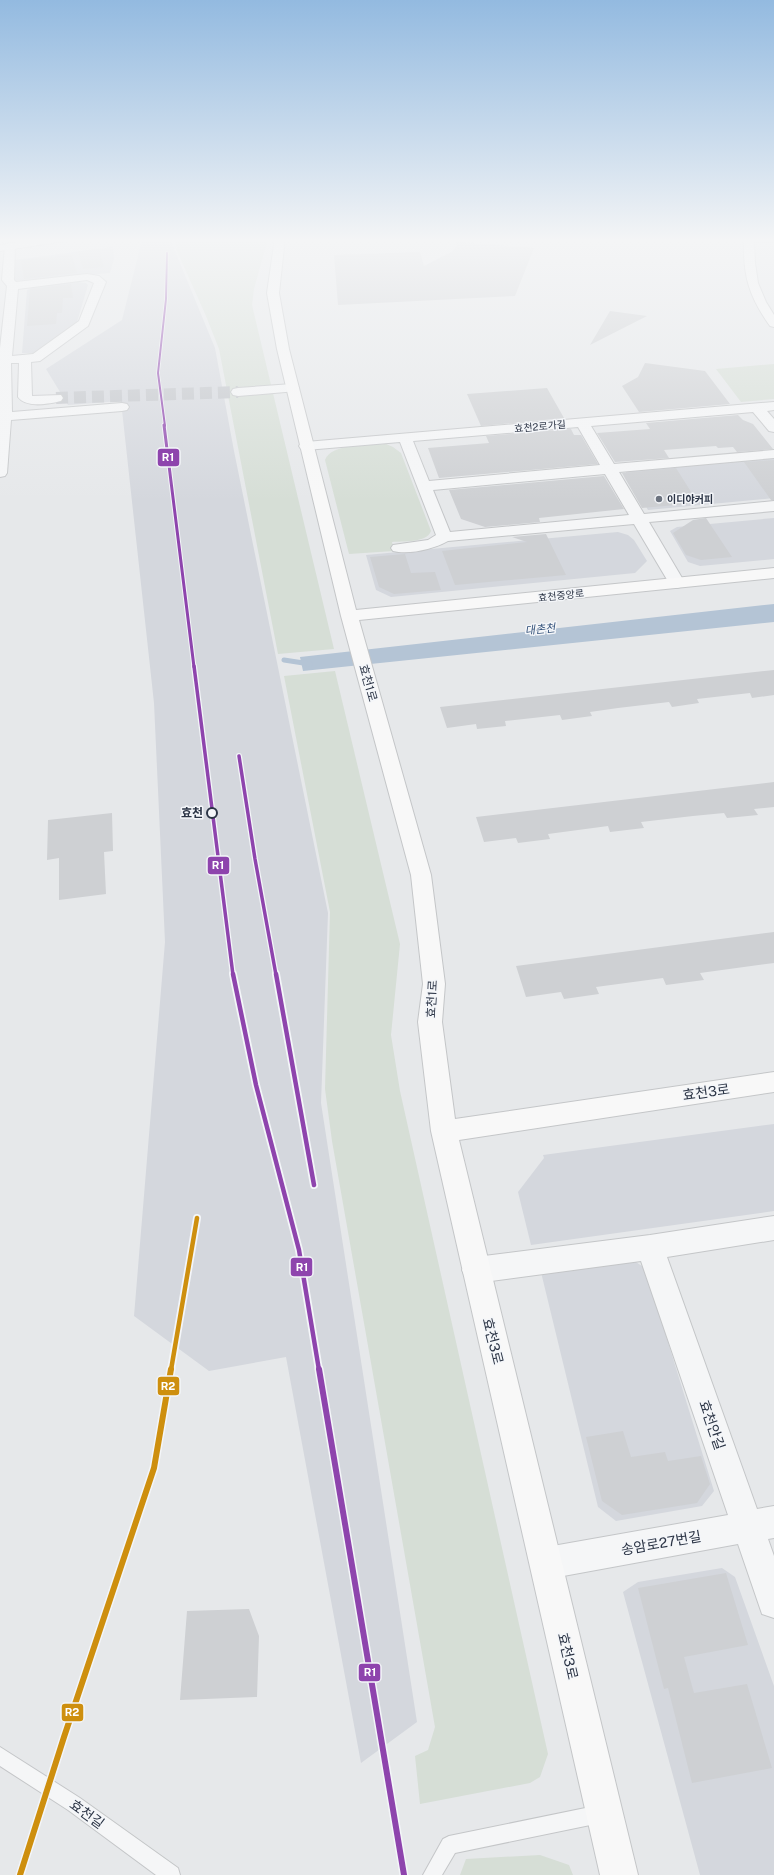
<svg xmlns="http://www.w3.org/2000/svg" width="774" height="1875" font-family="'Public Sans','Noto Sans KR',sans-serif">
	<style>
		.built { fill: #d4d7dd }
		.green { fill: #d6ded6 }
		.water { fill: #b4c4d5 }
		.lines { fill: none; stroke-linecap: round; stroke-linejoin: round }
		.stream { stroke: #b4c4d5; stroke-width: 5 }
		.building { fill: #ced0d3 }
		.street-tunnel { stroke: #c1c4c9; stroke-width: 12; stroke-dasharray: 12 6; stroke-linecap: butt }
		.lane-casing { stroke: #c4c6c8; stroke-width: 2 }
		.street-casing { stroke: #c4c6c8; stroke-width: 2 }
		.secondary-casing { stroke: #c4c6c8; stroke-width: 2 }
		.lane { fill: #f5f6f7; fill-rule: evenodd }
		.street { fill: #f5f6f7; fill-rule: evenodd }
		.secondary { fill: #f8f8f8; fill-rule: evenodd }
		.rail-far4-casing { stroke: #cecfd2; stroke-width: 2.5 }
		.rail-far3-casing { stroke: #cecfd2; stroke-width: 3 }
		.rail-far2-casing { stroke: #cecfd2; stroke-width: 4 }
		.rail-far1-casing { stroke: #cecfd2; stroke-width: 5 }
		.rail-casing { stroke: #cecfd2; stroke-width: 6 }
		.rail-far4 { stroke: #f4f6f9; stroke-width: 1.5; stroke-dasharray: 5; stroke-linecap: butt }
		.rail-far3 { stroke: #f4f6f9; stroke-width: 2; stroke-dasharray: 6; stroke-linecap: butt }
		.rail-far2 { stroke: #f4f6f9; stroke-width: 2.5; stroke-dasharray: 8; stroke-linecap: butt }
		.rail-far1 { stroke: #f4f6f9; stroke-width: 3.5; stroke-dasharray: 10; stroke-linecap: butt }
		.rail { stroke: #f4f6f9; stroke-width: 4.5; stroke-dasharray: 14; stroke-linecap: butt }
		.rail-1-far4-casing { stroke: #f4f6f9; stroke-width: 3.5 }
		.rail-1-far3-casing { stroke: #f4f6f9; stroke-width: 5 }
		.rail-1-far2-casing { stroke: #f4f6f9; stroke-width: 6 }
		.rail-1-far1-casing { stroke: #f4f6f9; stroke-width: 8 }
		.rail-1-casing { stroke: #f4f6f9; stroke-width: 9 }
		.rail-2-far1-casing { stroke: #f4f6f9; stroke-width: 8 }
		.rail-2-casing { stroke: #f4f6f9; stroke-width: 9 }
		.rail-1-far4 { stroke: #8e44ad; stroke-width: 2 }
		.rail-1-far3 { stroke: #8e44ad; stroke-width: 3 }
		.rail-1-far2 { stroke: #8e44ad; stroke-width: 3.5 }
		.rail-1-far1 { stroke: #8e44ad; stroke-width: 4.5 }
		.rail-1 { stroke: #8e44ad; stroke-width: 6 }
		.rail-2-far1 { stroke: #ce8f0e; stroke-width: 4.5 }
		.rail-2 { stroke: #ce8f0e; stroke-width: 6 }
		.poi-dot { fill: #6c737f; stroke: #f4f6f9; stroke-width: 1.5 }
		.stop-dot { fill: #f4f6f9; stroke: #2b3445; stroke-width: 2 }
		.labels { text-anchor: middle; stroke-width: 3; stroke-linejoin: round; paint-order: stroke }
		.far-street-label { font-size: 10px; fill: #2b3445; stroke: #f4f6f9 }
		.far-poi-label { font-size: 10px; font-weight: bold; fill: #2b3445; stroke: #f4f6f9; text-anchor: start }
		.far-water-label { font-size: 11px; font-style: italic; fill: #34527a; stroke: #f4f6f9 }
		.street-label { font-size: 12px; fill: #2b3445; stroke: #f4f6f9 }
		.stop-label { font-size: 12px; font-weight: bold; fill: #2b3445; stroke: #f4f6f9; text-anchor: end }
		.near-street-label { font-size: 14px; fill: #2b3445; stroke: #f4f6f9 }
		.line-badge { stroke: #f4f6f9; stroke-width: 1.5 }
		.badge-label { font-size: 11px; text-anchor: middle; font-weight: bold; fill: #fff }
	</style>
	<rect width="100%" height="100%" fill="#e6e8ea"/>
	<path class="built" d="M170,239L215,348L234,451L328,913L321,1103L417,1722L361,1763L286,1357L209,1371L134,1316L165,942L154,703L121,401L68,405L46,369L122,320L142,240Z
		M113,247L114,259L110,273L13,281L14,260Z
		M78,282L86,283L88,285L77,322L34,353H22L27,290L34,286Z
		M774,458V498L648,510L625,471Z
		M774,518V559L700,566L688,562L670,531L677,527Z
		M618,532L628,535L634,540L647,561L635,573L391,597L376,590L366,555Z
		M774,1124V1211L531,1245L518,1192L544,1158L543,1155Z
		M622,1253L645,1268L714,1491L702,1506L616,1521L598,1507L539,1264Z
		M722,1568L735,1577L774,1686V1875H700L623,1592L638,1582Z"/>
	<path class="green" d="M175,238H268L254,289L252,305L334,649L278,654L219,349L206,316L177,251Z
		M774,364V399L741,402L716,369Z
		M386,444L393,447L401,453L431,531C427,543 402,541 392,542L394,551L349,554L325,460C331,443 370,445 386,444Z
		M335,671L400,944L391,1035L400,1091L548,1754L540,1777L530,1783L420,1804L415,1756L428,1750L435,1727L332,1141L325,1089L330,912L284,676Z
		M540,1855L569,1865L573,1875H460L466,1859Z"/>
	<path class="water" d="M774,604V622L303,671L300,657Z"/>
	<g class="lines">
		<path class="stream" d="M284,660L310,664"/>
	</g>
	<path class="building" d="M458,242L534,248L515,296L338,305L334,255L420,252L424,266L453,251Z
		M99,249L104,267L83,269L78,251Z
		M72,255L77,273L24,279L21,260Z
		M71,284L73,298H63L62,313H57L56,324L27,326L30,289Z
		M610,311L647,316L590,345Z
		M645,363L705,371L730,404L639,412L622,386L638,377Z
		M547,388L564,418L481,426L467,394Z
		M738,415L743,420L753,424L773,449L737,452L733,447L718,448L716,446L664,450L669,458L615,462L597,433L650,429L646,423Z
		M571,429L574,435H581L598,464L439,478L428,448L489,443L486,436Z
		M774,460V500H771L744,462Z
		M676,468L698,503L642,508L622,473Z
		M604,476L624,509L539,518L540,522L485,527L461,519L449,490Z
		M706,518L732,557L701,560L686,555L673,533L693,520Z
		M546,534L566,575L455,585L442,551L527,542L512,537Z
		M405,554L411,573L435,572L441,590L394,594L379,587L370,557Z
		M774,670V695L752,698L750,693L697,699L699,703L672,707L669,702L618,708L590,712L592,716L562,720L560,715L505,721L506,726L477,729L476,724L447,728L440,707Z
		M774,782V807L754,809L758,815L727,818L724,813L693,816L641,822L644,828L610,832L608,826L548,834L550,839L518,843L516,838L484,842L476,817Z
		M112,813L113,851L104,852L106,894L59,900V858L47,860L48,820Z
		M774,932V963L700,973L704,980L666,985L663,978L596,987L599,994L564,999L561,992L526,997L516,966Z
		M623,1431L631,1457L665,1452L668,1461L701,1456L710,1484L697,1503L622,1515L602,1501L586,1437Z
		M726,1573L748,1645L684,1657L694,1693L747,1684L772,1768L692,1783L668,1688L664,1689L638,1588Z
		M249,1609L259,1636L257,1697L180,1700L187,1611Z"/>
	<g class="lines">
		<path class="street-tunnel" d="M56,398L238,392"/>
		<g class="lane-casing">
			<path id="lane" d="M0,1747L80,1798L178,1868L180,1875H156L68,1810L0,1766Z
				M600,1805L606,1808L609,1814L606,1820L600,1823L455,1853L442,1875H423L443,1839L449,1836Z"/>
		</g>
		<g class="street-casing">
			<path id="street" d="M10,243L15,246L14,280L16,282L87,274L99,276L106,282L88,326L40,361L31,362L32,396L61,395L63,398L61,401C49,404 26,408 18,397L19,363H11L12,412L122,403L127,404L129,407L127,410L122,411L11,420L7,473L5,476L0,477V348L7,286L2,280L5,246ZM87,280L94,283L79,321L33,354L12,356L18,289Z
				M292,384L297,385L299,388L297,391L238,396L233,395L231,392L233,389L238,388Z
				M774,402V410L767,411L774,419V432L769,431L753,412L591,426L614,464L774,450V458L619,472L644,514L774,501V511L649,522L685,583L683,586L677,588L671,586L669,583L634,524L448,541C434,549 409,555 393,551L391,548L393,545L428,540L436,535L400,442L306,450L301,449L299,446L301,443L306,442ZM578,427L600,465L429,481L413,441ZM605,474L629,515L450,532L433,490Z
				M774,1216V1240L667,1257L757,1509L774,1506V1538L768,1539L774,1556V1618L762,1614L738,1544L547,1579L536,1574L531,1563L536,1552L547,1547L728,1515L641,1261L476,1283L466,1279L462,1270L466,1261L476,1257L650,1235Z"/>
		</g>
		<g class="secondary-casing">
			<path id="secondary" d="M43,238H70L65,241L0,251V245Z
				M275,238H285L279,293L289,349L356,610L774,568V578L359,620L431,875L445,984L442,1022L455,1119L774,1072V1092L459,1140L638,1875H600L431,1131L418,1022L423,984L411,875L341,616L277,349L267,293Z
				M744,238H774V242L754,241L755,263L758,283L766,302L774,315V327L770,326C748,295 743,275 744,238Z"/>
		</g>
		<use href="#lane" class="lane"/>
		<use href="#street" class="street"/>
		<use href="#secondary" class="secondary"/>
		<g class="rail-far4-casing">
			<path id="rail-far4" d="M165,426L158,373L166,299L167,253"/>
		</g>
		<g class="rail-far3-casing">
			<path id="rail-far3" d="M164,425L194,667"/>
		</g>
		<g class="rail-far2-casing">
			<path id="rail-far2" d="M194,666L233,975"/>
		</g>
		<g class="rail-far1-casing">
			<path id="rail-far1" d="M233,974L256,1085L299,1250L319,1370
				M171,1370L197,1218"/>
		</g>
		<g class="rail-casing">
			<path id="rail" d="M319,1369L386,1774
				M20,1875L64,1737L154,1468L171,1369"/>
		</g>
		<use href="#rail-far4" class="rail-far4"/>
		<use href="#rail-far3" class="rail-far3"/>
		<use href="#rail-far2" class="rail-far2"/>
		<use href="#rail-far1" class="rail-far1"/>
		<use href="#rail" class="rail"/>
		<g class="rail-1-far4-casing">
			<path id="rail-1-far4" d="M165,426L158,373L166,299L167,253"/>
		</g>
		<g class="rail-1-far3-casing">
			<path id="rail-1-far3" d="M164,425L194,667"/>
		</g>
		<g class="rail-1-far2-casing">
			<path id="rail-1-far2" d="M194,666L233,975
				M239,756L255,859L276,975"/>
		</g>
		<g class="rail-1-far1-casing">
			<path id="rail-1-far1" d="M233,974L256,1085L299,1250L319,1370
				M276,974L314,1185"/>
		</g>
		<g class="rail-1-casing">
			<path id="rail-1" d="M319,1369L404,1875"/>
		</g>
		<g class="rail-2-far1-casing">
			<path id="rail-2-far1" d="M171,1370L197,1218"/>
		</g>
		<g class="rail-2-casing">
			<path id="rail-2" d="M20,1875L64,1737L154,1468L171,1369"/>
		</g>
		<use href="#rail-1-far4" class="rail-1-far4"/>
		<use href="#rail-1-far3" class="rail-1-far3"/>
		<use href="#rail-1-far2" class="rail-1-far2"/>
		<use href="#rail-1-far1" class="rail-1-far1"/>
		<use href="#rail-1" class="rail-1"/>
		<use href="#rail-2-far1" class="rail-2-far1"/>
		<use href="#rail-2" class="rail-2"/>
	</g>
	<linearGradient id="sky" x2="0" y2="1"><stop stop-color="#93bae0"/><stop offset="0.48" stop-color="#f4f5f6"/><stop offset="1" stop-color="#f4f5f6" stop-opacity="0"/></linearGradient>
	<rect width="774" height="501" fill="url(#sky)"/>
	<circle class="poi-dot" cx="659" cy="499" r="4"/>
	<circle class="stop-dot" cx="212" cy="813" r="5"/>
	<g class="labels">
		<g class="far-street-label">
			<text transform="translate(540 426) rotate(-5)" y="4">효천2로가길</text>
			<text transform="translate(561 595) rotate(-6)" y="4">효천중앙로</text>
		</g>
		<g class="far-poi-label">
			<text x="667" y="503">이디야커피</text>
		</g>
		<g class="far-water-label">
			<text transform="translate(540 629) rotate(-6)" y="4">대촌천</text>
		</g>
		<g class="street-label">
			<text transform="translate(368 683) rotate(74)" y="4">효천1로</text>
			<text transform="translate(432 999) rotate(-87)" y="4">효천1로</text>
		</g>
		<g class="stop-label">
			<text x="203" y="817">효천</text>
		</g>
		<g class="near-street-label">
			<text transform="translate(706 1092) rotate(-8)" y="5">효천3로</text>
			<text transform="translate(493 1341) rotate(76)" y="5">효천3로</text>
			<text transform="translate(712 1425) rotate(71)" y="5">효천안길</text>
			<text transform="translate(661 1543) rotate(-10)" y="5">송암로27번길</text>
			<text transform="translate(568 1656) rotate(77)" y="5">효천3로</text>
			<text transform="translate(87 1814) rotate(36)" y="5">효천길</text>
		</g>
	</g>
	<g class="line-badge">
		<rect x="157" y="448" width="23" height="19" rx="4" fill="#8e44ad"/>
		<rect x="207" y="856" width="23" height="19" rx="4" fill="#8e44ad"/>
		<rect x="290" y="1257" width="23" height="20" rx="4" fill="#8e44ad"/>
		<rect x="157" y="1376" width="23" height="20" rx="4" fill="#ce8f0e"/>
		<rect x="358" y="1663" width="23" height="19" rx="4" fill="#8e44ad"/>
		<rect x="61" y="1703" width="23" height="19" rx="4" fill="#ce8f0e"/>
	</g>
	<g class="badge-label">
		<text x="168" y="461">R1</text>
		<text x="218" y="869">R1</text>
		<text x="302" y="1271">R1</text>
		<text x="168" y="1390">R2</text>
		<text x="370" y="1676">R1</text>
		<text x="72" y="1716">R2</text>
	</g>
</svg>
